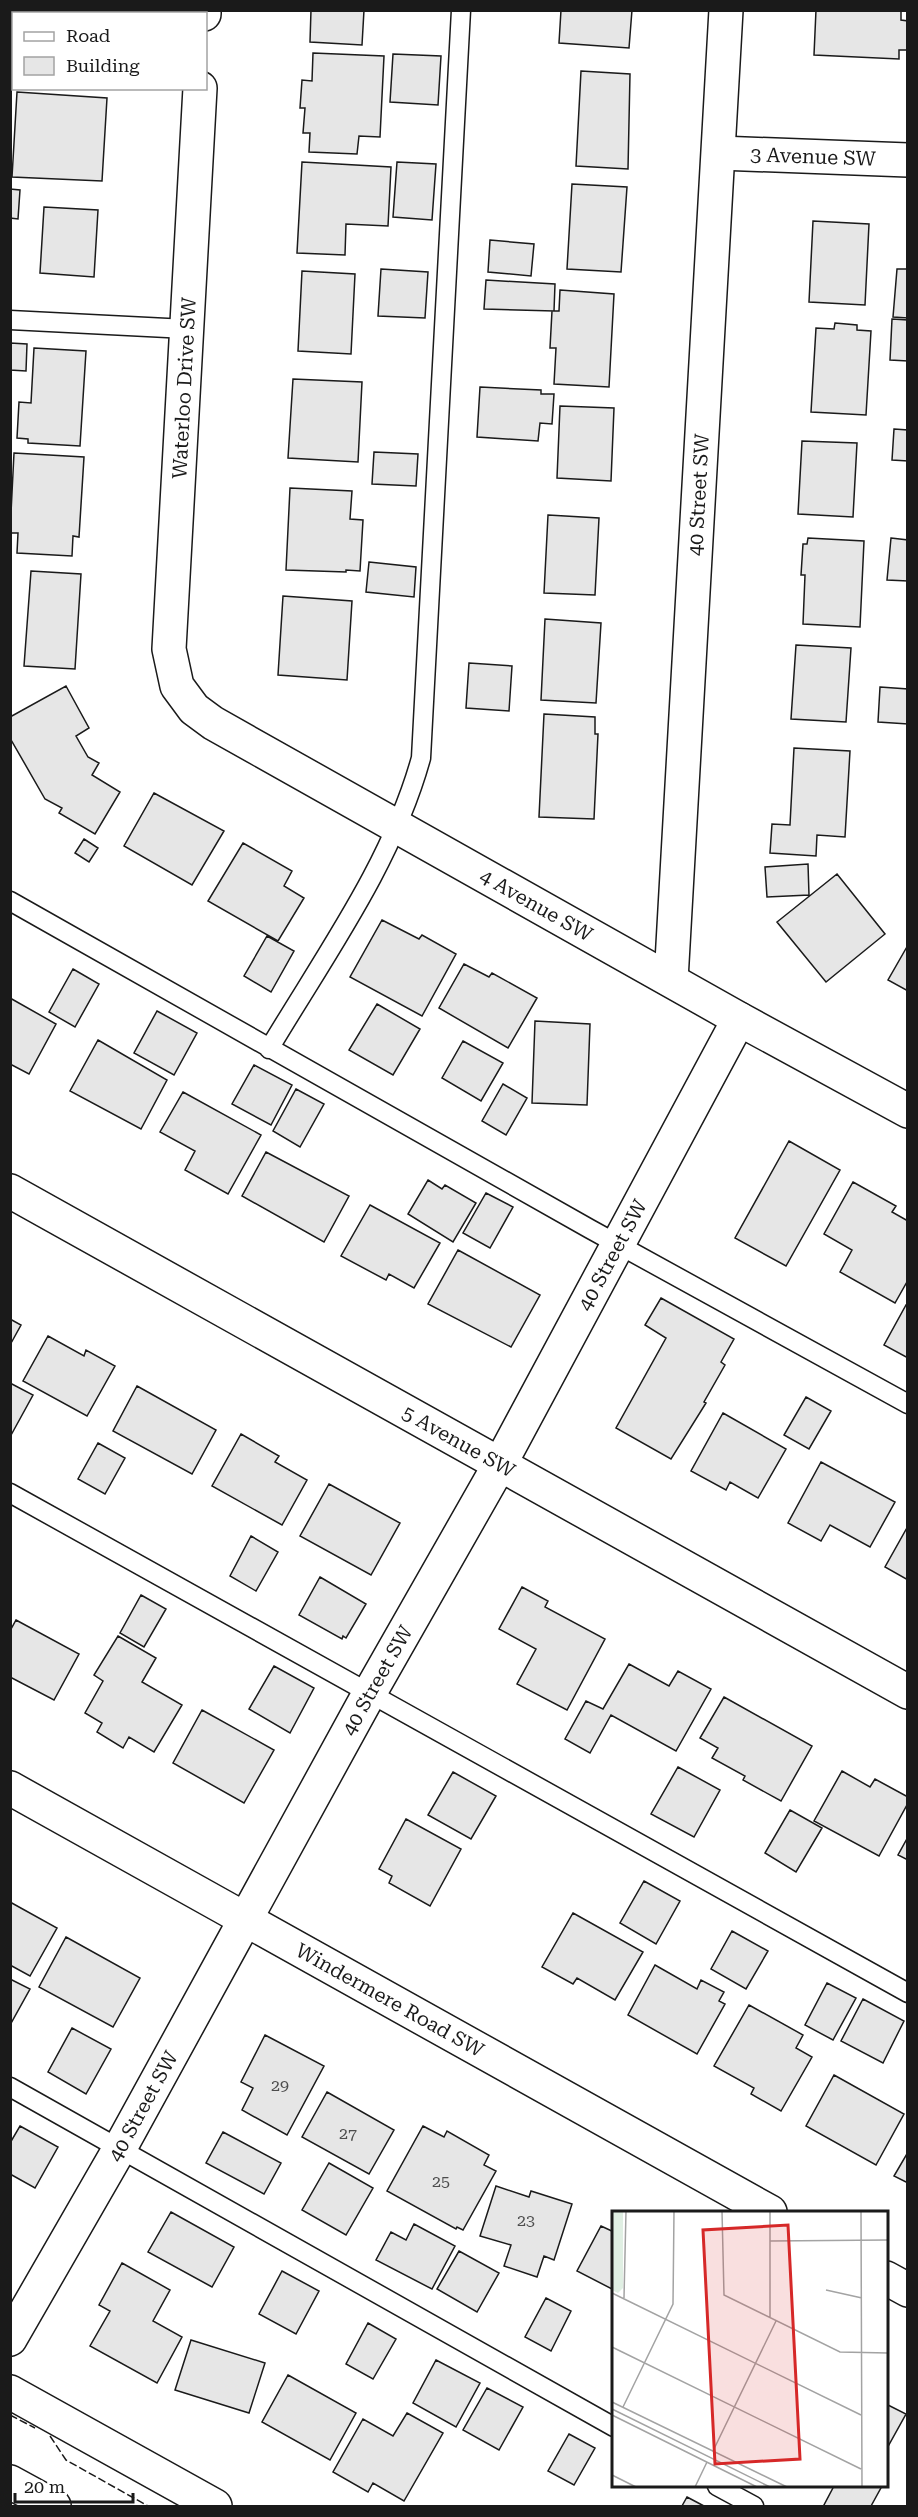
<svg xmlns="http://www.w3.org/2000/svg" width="918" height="2517" font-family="'Roboto Serif',serif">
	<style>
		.building { fill: #e6e6e6; stroke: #1a1a1a; stroke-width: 1.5 }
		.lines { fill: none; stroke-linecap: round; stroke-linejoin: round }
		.lane-casing { stroke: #1a1a1a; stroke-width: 21 }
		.street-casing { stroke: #1a1a1a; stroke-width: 36 }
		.secondary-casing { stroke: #1a1a1a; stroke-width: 36 }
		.lane { stroke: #fff; stroke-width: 18 }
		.street { stroke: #fff; stroke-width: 33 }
		.secondary { stroke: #fff; stroke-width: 33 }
		.fence { stroke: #1a1a1a; stroke-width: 1.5; stroke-dasharray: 8 3; stroke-linecap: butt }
		.labels { text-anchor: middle; stroke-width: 4.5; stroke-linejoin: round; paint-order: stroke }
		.number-label { font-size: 16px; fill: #4d4d4d }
		.street-label { font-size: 20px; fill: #1a1a1a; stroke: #fff }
		.inset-road { fill: none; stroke: #a3a3a3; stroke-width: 1.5 }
		.view { fill: #d62828; fill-opacity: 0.15; stroke: #d62828; stroke-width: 3 }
		.inset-edge { fill: none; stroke: #1a1a1a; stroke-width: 3 }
	</style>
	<rect width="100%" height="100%" fill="#fff"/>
	<path class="building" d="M62,10H109V14H62Z
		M311,10H364L362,45L310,42Z
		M561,10H632L629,48L559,43Z
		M816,10H901V20L908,21V50H899V59L814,55Z
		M10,45H14V77H10Z
		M313,53L384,56L380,137L359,136L357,154L309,152L310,133H303L305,108H300L302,80L312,81Z
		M393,54L441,56L438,105L390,102Z
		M581,71L630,74L628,169L576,166Z
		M17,92L107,98L102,181L12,177Z
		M302,162L391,167L388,226L346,224L345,255L297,253Z
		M397,162L436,164L432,220L393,217Z
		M572,184L627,187L621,272L567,269Z
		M10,189L20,190L18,219L10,218Z
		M44,207L98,210L94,277L40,273Z
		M813,221L869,224L865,305L809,302Z
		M490,240L534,244L531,276L488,272Z
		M381,269L428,272L425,318L378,316Z
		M897,269H908V318L893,317Z
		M302,271L355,274L351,354L298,351Z
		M486,280L555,284L554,311L484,309Z
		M560,290L614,294L609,387L554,384L556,348H550L552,311H559Z
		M892,319L908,320V361L890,360Z
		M835,323L857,325V330L871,331L866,415L811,412L816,328L834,329Z
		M10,343L27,344L26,371L10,370Z
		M34,348L86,351L80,446L28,443V439L17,438L19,402L31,403Z
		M293,379L362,382L358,462L288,458Z
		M480,387L541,390V394H554L552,424L540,423L538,441L477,437Z
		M560,406L614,408L611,481L557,478Z
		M894,429L908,430V461L892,460Z
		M802,441L857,443L853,517L798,514Z
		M374,452L418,454L416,486L372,484Z
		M14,453L84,457L79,537L73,536L72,556L17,553L18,533H10Z
		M290,488L352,491L350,519L363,520L360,571L346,570V572L286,570Z
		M548,515L599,518L595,595L544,593Z
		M808,538L864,541L860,627L803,624L805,575H801L803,544H807Z
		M891,538L908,540V581L887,580Z
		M369,562L416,567L414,597L366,592Z
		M31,571L81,574L75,669L24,666Z
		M283,596L352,601L347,680L278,675Z
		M545,619L601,623L596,703L541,700Z
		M796,645L851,648L846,722L791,719Z
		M469,663L512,666L509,711L466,708Z
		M66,686L89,728L76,736L88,757L99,763L92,775L120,792L95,834L59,813L62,808L45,799L10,738V717Z
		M880,687L908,689V724L878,722Z
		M544,714L595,717V734H598L594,819L539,817Z
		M794,748L850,751L845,837L817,835L816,856L770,853L772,824L790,825Z
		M154,793L224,831L192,885L124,846Z
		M84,839L98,848L89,862L75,853Z
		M243,843L292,871L284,886L304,898L278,941L208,901Z
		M808,864L809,895L767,897L765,867Z
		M837,874L885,934L826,982L777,922Z
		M382,920L419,939L422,935L456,954L422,1016L350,977Z
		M267,936L294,951L271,992L244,976Z
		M908,945V991L888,980Z
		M464,964L489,977L492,973L537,998L508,1048L439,1008Z
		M73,969L99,984L75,1027L49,1012Z
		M10,998L56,1024L29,1074L10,1064Z
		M377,1004L420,1029L393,1075L349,1050Z
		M157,1011L197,1033L174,1075L134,1053Z
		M535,1021L590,1024L587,1105L532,1103Z
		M98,1040L167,1080L141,1129L70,1091Z
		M463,1041L503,1063L481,1101L442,1078Z
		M254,1065L292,1085L271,1125L232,1104Z
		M503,1084L527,1098L506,1135L482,1121Z
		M296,1089L324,1104L300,1147L273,1131Z
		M183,1092L261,1135L228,1194L185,1170L195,1151L160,1132Z
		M789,1141L840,1170L786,1266L735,1238Z
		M266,1152L349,1196L324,1242L242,1196Z
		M428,1180L442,1189L445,1185L476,1203L453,1242L408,1214Z
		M853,1182L896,1206L892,1212L908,1221V1280L895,1303L840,1272L852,1250L824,1234Z
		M486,1193L513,1207L490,1248L463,1233Z
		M370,1205L440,1243L414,1288L389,1274L386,1280L341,1256Z
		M458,1250L540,1295L511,1347L428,1304Z
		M661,1298L734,1339L721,1362L725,1365L704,1402L706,1403L671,1459L616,1428L666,1338L645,1325Z
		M906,1305L908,1306V1358L884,1345Z
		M10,1319L21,1325L10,1345Z
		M48,1336L84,1356L86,1350L115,1366L87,1416L23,1381Z
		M10,1383L33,1395L10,1437Z
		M137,1386L216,1430L192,1474L113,1431Z
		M806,1397L831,1411L809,1449L784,1435Z
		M723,1413L786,1449L758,1498L730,1482L726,1490L691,1471Z
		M241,1434L279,1456L275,1462L307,1480L282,1525L212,1486Z
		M98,1443L125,1458L105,1494L78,1479Z
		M821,1462L895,1502L870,1547L830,1525L821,1541L788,1523Z
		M329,1484L400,1523L371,1575L300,1536Z
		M908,1526V1580L885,1567Z
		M251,1536L278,1552L256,1591L230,1576Z
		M320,1577L366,1604L346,1638L343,1636L342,1639L299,1615Z
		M522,1587L548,1601L545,1607L605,1639L567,1710L517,1684L536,1649L499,1629Z
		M141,1595L166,1609L144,1647L120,1633Z
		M16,1620L79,1654L54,1700L10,1677V1631Z
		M118,1636L156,1658L142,1682L182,1705L154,1752L129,1737L123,1748L97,1732L102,1723L85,1713L103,1681L94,1675Z
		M629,1664L669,1686L678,1671L711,1689L676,1751L611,1715L590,1753L565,1739L586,1701L603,1709Z
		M274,1666L314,1688L290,1733L249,1709Z
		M724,1697L812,1746L781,1801L743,1780L745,1776L712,1758L718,1748L700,1738Z
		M202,1710L274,1750L244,1803L173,1763Z
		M678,1767L720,1790L694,1837L651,1814Z
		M842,1771L870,1787L875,1779L908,1797V1803L879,1856L814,1821Z
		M453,1772L496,1796L471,1839L428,1815Z
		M790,1810L822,1828L796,1872L765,1853Z
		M406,1819L461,1849L430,1906L389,1883L392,1876L379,1869Z
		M908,1837V1860L898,1855Z
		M644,1881L680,1901L656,1944L620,1923Z
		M10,1902L57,1928L30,1976L10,1965Z
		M573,1913L643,1952L615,2000L577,1978L573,1984L542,1967Z
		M732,1931L768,1951L746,1989L711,1969Z
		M66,1937L140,1978L113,2027L39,1987Z
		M655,1965L697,1989L701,1980L724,1992L719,2001L725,2004L697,2054L628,2015Z
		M10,1979L30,1989L10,2025Z
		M827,1983L856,1998L833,2040L805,2025Z
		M863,1999L904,2021L883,2063L841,2041Z
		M749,2005L803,2035L796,2048L812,2057L781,2111L751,2094L754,2088L714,2066Z
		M72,2028L111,2049L86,2094L48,2072Z
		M265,2035L324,2066L287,2135L242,2110L253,2088L241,2082Z
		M834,2075L904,2114L876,2165L806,2126Z
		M327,2092L394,2130L369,2174L302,2137Z
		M20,2126L58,2147L35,2188L10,2174V2143Z
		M423,2126L444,2137L447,2131L489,2155L484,2165L496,2171L463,2230L457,2227L456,2229L387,2191Z
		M223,2132L281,2163L264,2194L206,2163Z
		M908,2152V2183L894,2176Z
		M329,2163L373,2188L346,2235L302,2210Z
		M496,2186L529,2197L531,2191L572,2204L554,2260L544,2256L537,2277L504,2266L511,2245L480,2236Z
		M171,2212L234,2247L212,2287L148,2252Z
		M414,2224L455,2246L432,2289L376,2260L391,2232L406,2240Z
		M601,2226L614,2232V2290L577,2271Z
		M459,2251L499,2273L477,2312L437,2289Z
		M122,2263L170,2290L153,2321L182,2337L157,2383L90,2346L110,2311L99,2305Z
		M282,2271L319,2291L296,2334L259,2314Z
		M546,2298L571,2311L551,2351L525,2337Z
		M368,2323L396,2339L373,2379L346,2364Z
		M191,2340L265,2363L249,2413L175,2390Z
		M436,2360L480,2383L456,2427L413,2403Z
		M288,2375L356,2413L330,2460L262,2422Z
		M487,2388L523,2407L499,2450L463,2430Z
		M886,2404L906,2414L886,2450Z
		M407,2413L443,2433L404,2501L373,2483L368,2492L333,2472L363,2419L393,2436Z
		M569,2434L595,2448L574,2485L548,2471Z
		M834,2486H882L871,2506H826L824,2505Z
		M687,2497L704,2506H682Z"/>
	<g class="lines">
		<g class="lane-casing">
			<path id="lane" d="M10,320L187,329
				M10,901L590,1229L908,1404
				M269,1049C325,955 392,863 421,758L461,10
				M10,1493L908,1993
				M10,2087L614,2427
				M717,2486L754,2506"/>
		</g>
		<g class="street-casing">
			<g id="street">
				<path d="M204,14V10"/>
				<path id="s1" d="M200,88L169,649L177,686L194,709L213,723L739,1019L908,1111"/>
				<path id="s2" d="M719,153L908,160"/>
				<path id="s3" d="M671,980L726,10"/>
				<path id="s4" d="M10,1191L908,1692"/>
				<path id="s5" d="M10,1788L770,2212"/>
				<path d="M886,2278L908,2290"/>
				<path id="s6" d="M10,2339L120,2148L369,1694L500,1464L739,1019"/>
				<path d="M10,2392L215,2506"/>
			</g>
		</g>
		<g class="secondary-casing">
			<path id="secondary" d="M10,2482L54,2506"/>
		</g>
		<use href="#lane" class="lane"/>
		<use href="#street" class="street"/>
		<use href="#secondary" class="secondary"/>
		<path class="fence" d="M10,2415L35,2428
			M50,2436L66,2460L148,2506"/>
	</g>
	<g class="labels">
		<g class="number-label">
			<text x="280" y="2091">29</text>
			<text x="348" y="2139">27</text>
			<text x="441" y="2187">25</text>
			<text x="526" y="2226">23</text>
		</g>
		<g class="street-label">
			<text dy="7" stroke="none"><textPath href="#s2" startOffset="94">3 Avenue SW</textPath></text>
			<text transform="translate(184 388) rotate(-87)" y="7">Waterloo Drive SW</text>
			<text dy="7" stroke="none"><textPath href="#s3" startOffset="486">40 Street SW</textPath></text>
			<text dy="7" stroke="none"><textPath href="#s1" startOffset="1023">4 Avenue SW</textPath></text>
			<text dy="7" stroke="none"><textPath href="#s6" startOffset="1240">40 Street SW</textPath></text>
			<text dy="7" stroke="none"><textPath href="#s4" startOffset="514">5 Avenue SW</textPath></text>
			<text dy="7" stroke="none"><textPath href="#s6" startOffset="754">40 Street SW</textPath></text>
			<text dy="7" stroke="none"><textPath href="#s5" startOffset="435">Windermere Road SW</textPath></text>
			<text dy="7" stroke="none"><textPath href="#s6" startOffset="268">40 Street SW</textPath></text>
		</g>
	</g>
	<g transform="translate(612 2211)">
		<rect width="276" height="276" fill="#fff"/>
		<path d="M0,0H11V77L6,82L0,79Z" fill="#e0efe3"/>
		<path class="inset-road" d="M110,0L112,84L228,141L276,142M249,0L250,276M158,30L276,29M214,79L250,87M0,82L249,204M12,87L14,0M158,107V0M0,136L249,258M0,191L175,276M11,196L61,93L62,0M0,198L158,276M0,204L145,276M101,240L164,110M0,264L24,276M83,276L95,251"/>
		<path class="view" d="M176,14L188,248L103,253L91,19Z"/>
		<rect width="276" height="276" class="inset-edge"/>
	</g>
	<rect width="918" height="2517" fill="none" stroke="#1a1a1a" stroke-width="24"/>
	<rect x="12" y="12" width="195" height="78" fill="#ffffff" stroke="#a3a3a3" stroke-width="1.5"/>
	<rect x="24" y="32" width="30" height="9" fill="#ffffff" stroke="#a3a3a3" stroke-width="1.5"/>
	<text x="66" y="42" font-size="18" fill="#1a1a1a">Road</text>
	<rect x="24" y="57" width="30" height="18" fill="#e6e6e6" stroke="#a3a3a3" stroke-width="1.5"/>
	<text x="66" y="72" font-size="18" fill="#1a1a1a">Building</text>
	<path d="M15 2493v9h118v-9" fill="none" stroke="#1a1a1a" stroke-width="3"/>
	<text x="24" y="2493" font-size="18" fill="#1a1a1a" stroke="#ffffff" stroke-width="4.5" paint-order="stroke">20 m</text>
</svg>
